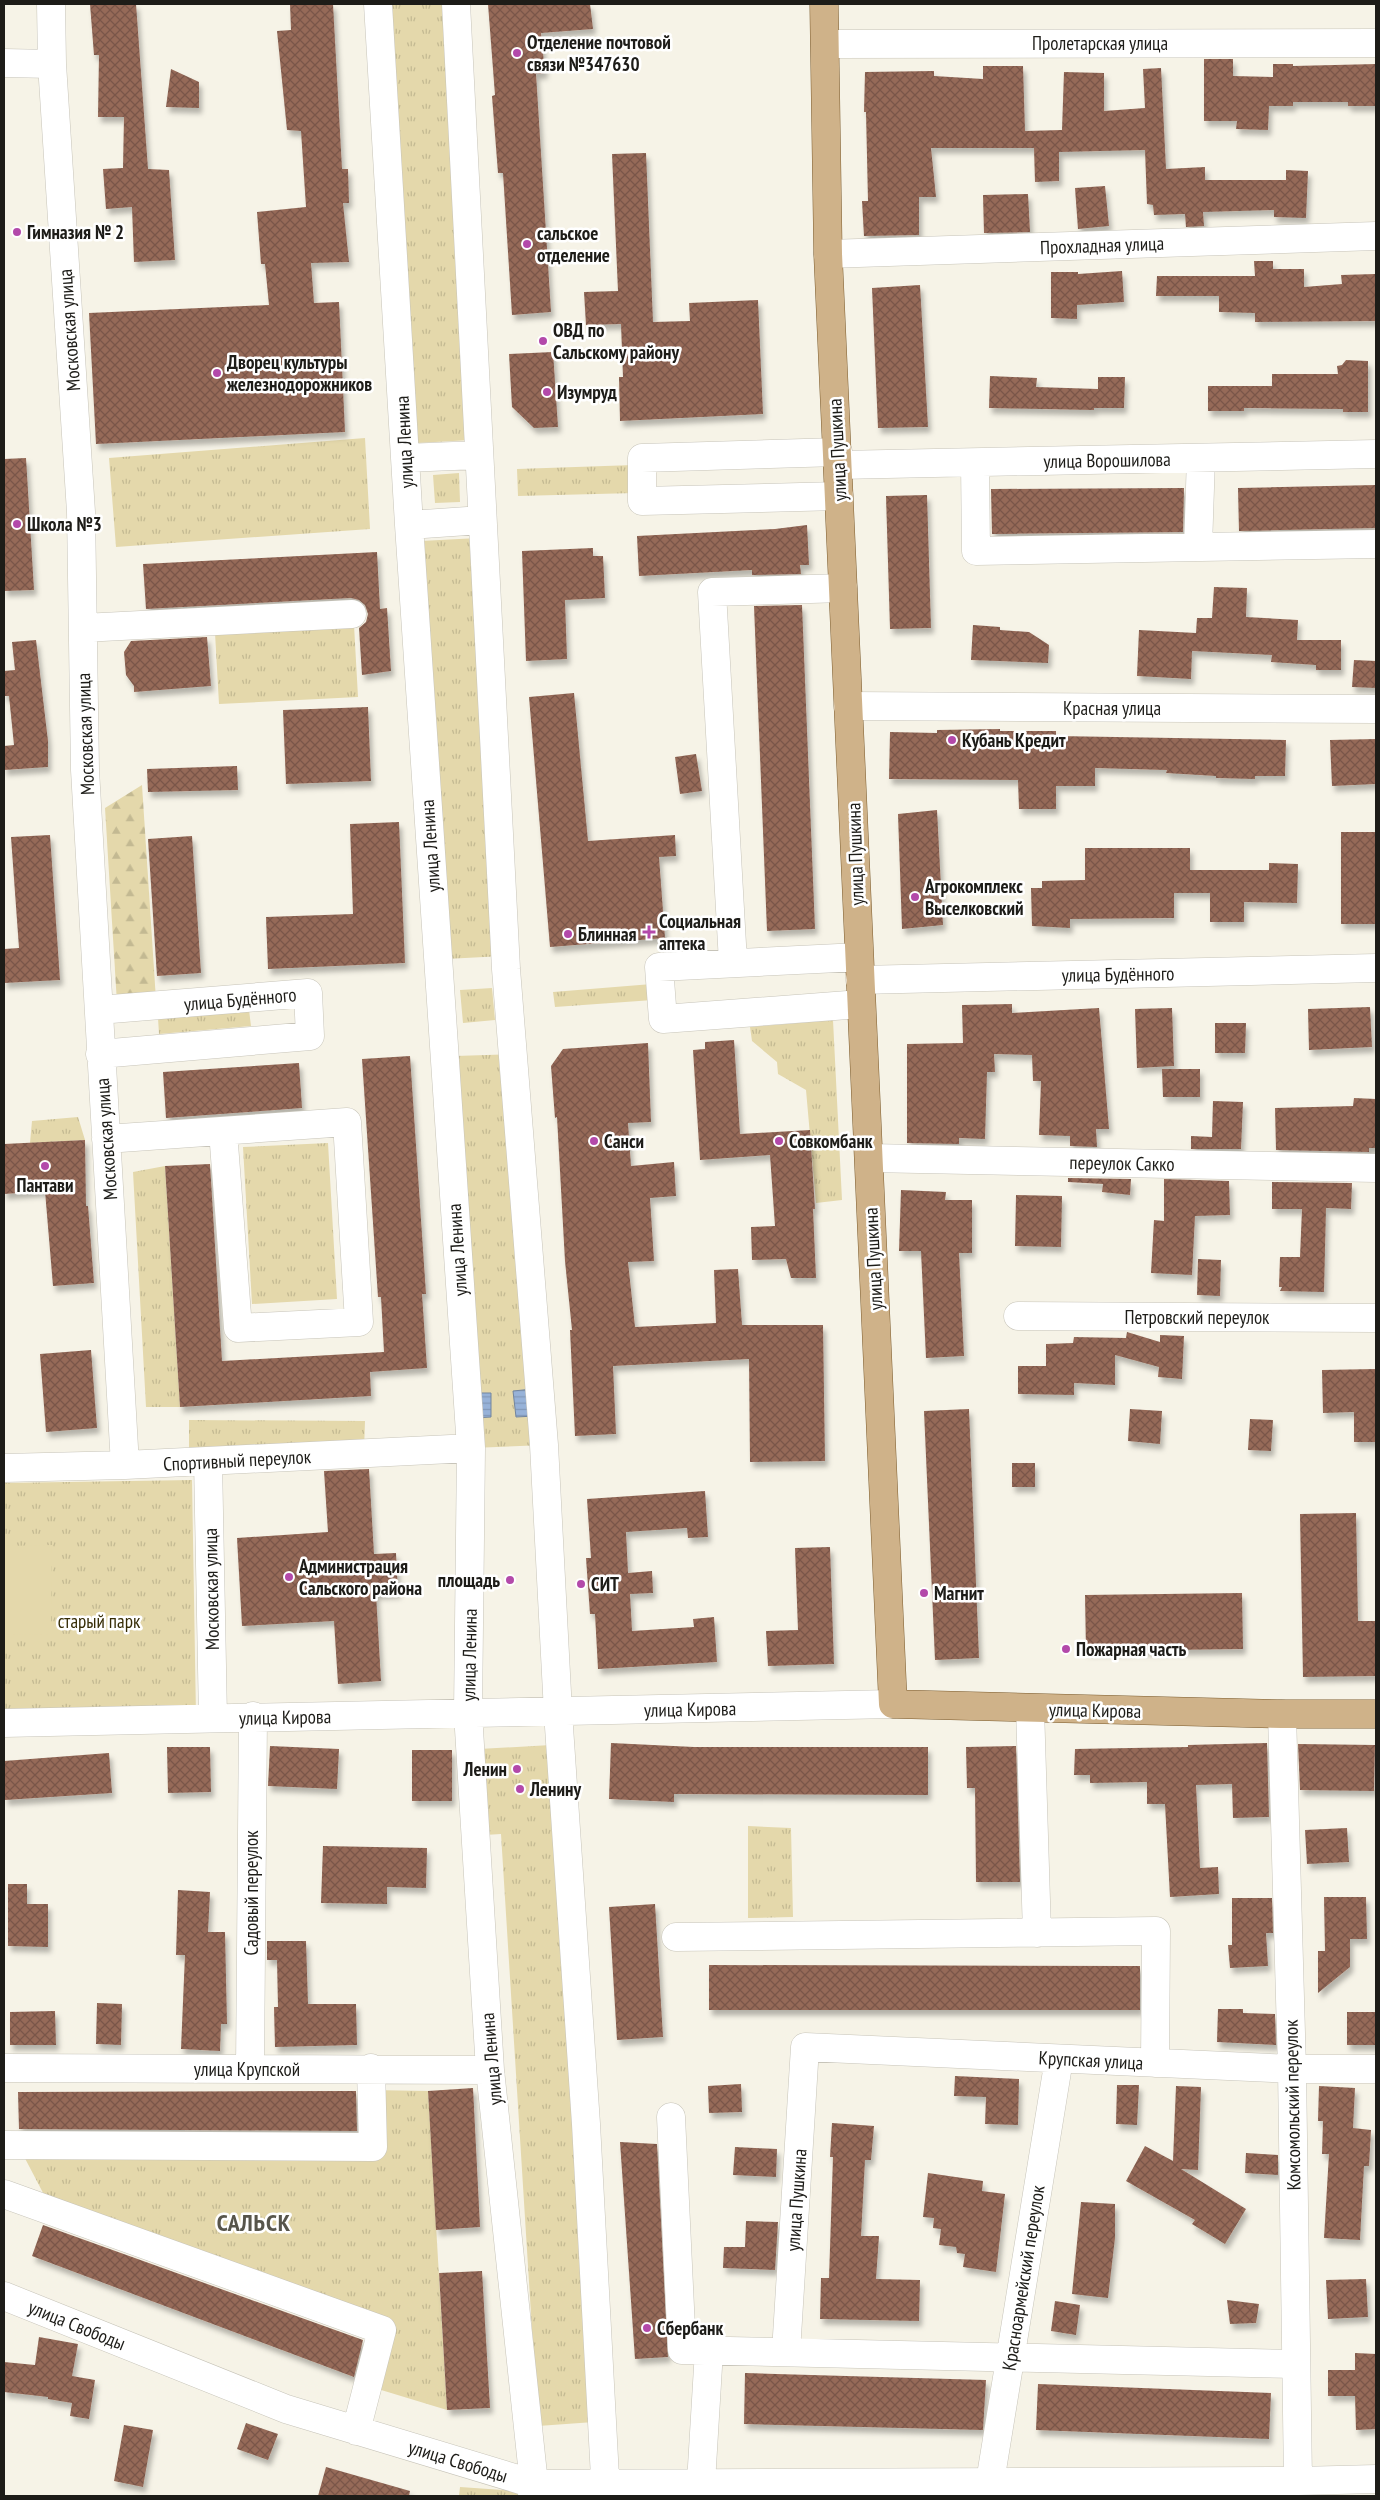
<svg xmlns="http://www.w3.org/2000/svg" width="1380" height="2500" font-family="'PT Sans Narrow',sans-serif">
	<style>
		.grass { fill: url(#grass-tufts) }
		.forest { fill: url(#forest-firs) }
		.pitch { fill: #e4d8ab }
		.water { fill: url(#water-rules); stroke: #72859e }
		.building { fill: url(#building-cross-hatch); filter: url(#shadow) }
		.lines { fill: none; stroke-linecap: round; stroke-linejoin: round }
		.minor-casing { stroke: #c7c4b9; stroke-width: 29 }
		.major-casing { stroke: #7c5c2e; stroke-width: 29 }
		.minor { stroke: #fff; stroke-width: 28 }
		.major { stroke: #cfb289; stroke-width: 28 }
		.poi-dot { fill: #b349aa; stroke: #fff; stroke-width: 2 }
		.labels { text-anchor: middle; stroke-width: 5; stroke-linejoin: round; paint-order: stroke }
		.poi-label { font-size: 19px; font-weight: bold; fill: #1d1c18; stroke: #fff; text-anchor: start }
		.street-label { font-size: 19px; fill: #1d1c18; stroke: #fff }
		.park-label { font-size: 19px; fill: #362c05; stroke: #fff }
		.district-label { font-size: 24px; font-weight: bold; letter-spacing: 1px; fill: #57554b; stroke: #fff }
	</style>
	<defs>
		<pattern id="grass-tufts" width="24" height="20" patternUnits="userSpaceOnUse" patternTransform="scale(1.25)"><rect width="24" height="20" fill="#e4d8ab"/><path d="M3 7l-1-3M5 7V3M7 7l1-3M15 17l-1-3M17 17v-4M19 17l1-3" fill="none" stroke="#c3b992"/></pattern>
		<pattern id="forest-firs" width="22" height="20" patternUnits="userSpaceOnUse" patternTransform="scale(1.25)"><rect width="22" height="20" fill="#e4d8ab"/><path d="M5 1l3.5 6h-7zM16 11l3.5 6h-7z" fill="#c3b992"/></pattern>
		<pattern id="water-rules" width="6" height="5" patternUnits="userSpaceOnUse" patternTransform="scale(1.25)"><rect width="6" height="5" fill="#97b2d8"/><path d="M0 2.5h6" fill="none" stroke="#8298b9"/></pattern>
		<pattern id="building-cross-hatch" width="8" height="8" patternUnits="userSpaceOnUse" patternTransform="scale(1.25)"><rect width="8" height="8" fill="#966a58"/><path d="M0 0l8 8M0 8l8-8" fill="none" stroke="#7a5648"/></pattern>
		<filter id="shadow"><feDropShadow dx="3" dy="5.5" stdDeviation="2.5" flood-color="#0004"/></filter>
	</defs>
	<rect width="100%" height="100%" fill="#f6f3e7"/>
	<path class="grass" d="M390,4H444L471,440L417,443Z
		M365,438L370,529L116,547L109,458Z
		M634,465L635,493L518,496L517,469Z
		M459,473L460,502L435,503L433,475Z
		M478,538L503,956L446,959L421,541Z
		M354,625L358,697L219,704L215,633Z
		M652,984L653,1000L555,1007L553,992Z
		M492,988L495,1020L463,1023L460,990Z
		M249,1010L251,1026L159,1034L158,1018Z
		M833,1020L842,1200L816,1203L806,1090L778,1074L777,1062L752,1041L750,1027Z
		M514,1054L544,1445L471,1448L455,1056Z
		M78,1117L85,1140L30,1143L32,1121Z
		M328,1143L337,1299L252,1304L243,1147Z
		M165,1166L180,1407H146L133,1172Z
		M189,1420L365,1421L364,1451L189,1450Z
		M192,1480L196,1716L4,1719V1483Z
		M551,1745L594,2422L538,2426L501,1834L485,1835L479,1749Z
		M748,1826L791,1828L793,1917L748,1918Z
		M371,2090L428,2091L447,2410L368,2386L382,2330L52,2210L18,2145L372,2147Z
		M460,2487L591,2496H459Z"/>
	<path class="forest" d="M142,785L156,1000L117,1003L105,808Z"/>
	<path class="pitch" d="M52,1545L51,1635L4,1634V1546Z"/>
	<path class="water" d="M533,1389L535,1416L516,1417L513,1391Z
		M472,1393H491V1417L473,1418Z"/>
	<path class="building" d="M90,4H136L148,169L169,170L175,260L134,262L132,207L106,209L103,169L123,168L124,117H98L99,55H94Z
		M290,4H333L342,169H348L349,203H343L349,262L311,263L314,303L339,302L345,432L96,444L89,313L269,305L265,264H261L257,212L306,207L301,131L287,130L277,31L291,30Z
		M488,4H590L593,29L541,33L545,73L536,74L551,312L512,315L503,173H498L492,96L495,95Z
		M1204,59H1233V76L1273,77V64H1293V66L1376,64V106H1348V102H1293V106H1269L1268,130L1236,129L1237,121H1204Z
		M983,66H1023L1025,131L1062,130L1064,72L1104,73V111L1145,108L1143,69L1161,68L1166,169L1205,167V180H1286V170L1308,171L1306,218L1274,217V210L1203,212L1204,226L1186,227L1185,214L1154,215L1153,205L1147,204L1145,150L1059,152V181L1035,182L1034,148H931L936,197H919V235L864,236L862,201H868L866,112H864L865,72L934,71V76L983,79Z
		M171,69L199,82V108L166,107Z
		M646,153L653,322L690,321L689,303L758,300L763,414L620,421L619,377H623L621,324L586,325L584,292L618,291L612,154Z
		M1105,186L1109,226L1078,229L1075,188Z
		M1028,194L1030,232L984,233L983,195Z
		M1254,261H1273V269H1304V287L1342,284L1341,275L1375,274L1376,321L1255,322V313L1219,312V296H1156L1157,276H1255Z
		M1122,271L1124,302L1077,305V319L1051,318V272H1078V274Z
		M920,285L928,427L878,428L872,288Z
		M553,352L558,427L534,428L512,407L509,354Z
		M1346,360L1368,361V412H1343V409L1244,408V411H1208V386H1272V374H1338L1337,366L1342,365Z
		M990,376L1037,378L1036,387L1098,389V377H1125L1124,408H1094V410L989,408Z
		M26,458L34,590L4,591V459Z
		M1376,485V528L1239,531L1238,488Z
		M1184,488L1183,532L992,534L991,489Z
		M927,495L931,628L890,629L886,496Z
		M807,525L809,565H800L801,574L752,575V570L639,576L637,536L775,529Z
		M593,548V556H603L605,598L565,600L567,659L526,661L522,551Z
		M377,552L380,609L387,608L391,671L362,675L359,628L366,622L368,614L365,605L359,600L351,598L146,609L143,564Z
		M1214,587L1247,588L1246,617L1298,620L1297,640H1341V670H1316V665L1271,662L1272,655L1192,651L1191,679L1137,676L1139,630L1196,633L1197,618H1212Z
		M802,605L815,929L767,931L754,606Z
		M973,625L1000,627V630L1029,632L1049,645L1048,663L971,660Z
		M207,637L211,686L134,692V686L126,675L124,652L131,641Z
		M36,640L48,741V767L4,770V746L14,745L9,696H4V671L15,670L12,642Z
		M1354,660L1376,661V688L1352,687Z
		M574,693L588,841L675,835L676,856L659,857L665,938L550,947L529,697Z
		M368,707L371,781L286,784L283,710Z
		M1000,729V731H1056V736L1286,740L1285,776H1255V779L1216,778V776L1166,773L1167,770L1095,768V786H1056V809H1019L1018,780L889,779L890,732L937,733V730Z
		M1376,739V784L1332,786L1330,740Z
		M696,754L702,791L680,794L675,757Z
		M237,766L238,790L148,792L147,769Z
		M937,810L943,925L902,929L898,814Z
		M399,822L405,963L268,969L266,917L353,914L350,824Z
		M1341,832H1376V924H1341Z
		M50,835L60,980L4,983V949L19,948L11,837Z
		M192,836L201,973L157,976L148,839Z
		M1085,848H1190V870H1269V863L1298,864L1297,903L1244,902V922H1210V893H1174V918L1070,919V928L1032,926L1031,888H1042V881L1085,880Z
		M1012,1004V1013L1099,1008L1109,1129H1096L1097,1147L1070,1146V1136L1039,1135L1041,1081H1033L1032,1055L994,1054L995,1072H987L985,1139L959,1138V1144L907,1143V1044L963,1043L962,1005Z
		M1370,1007L1372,1047L1309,1050L1308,1009Z
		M1172,1008L1174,1066L1137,1068L1135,1009Z
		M1215,1023H1246L1245,1053H1215Z
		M734,1040L740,1134L810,1130L815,1209H813L816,1278H791L786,1259L752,1260L751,1227L775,1226L770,1155L700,1160L693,1050L705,1049V1042Z
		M648,1043L651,1122L628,1123L631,1166L674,1162L676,1196L650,1198L654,1261L628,1262L635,1327L716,1323L714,1270L738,1269L742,1325H823L825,1461L750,1462L749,1359L613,1366L616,1434L575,1436L570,1330H572L565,1261L557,1117L555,1118L551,1066L563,1049Z
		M410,1056L426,1294H422L427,1368L370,1372L371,1396L180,1407L165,1166L210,1164L222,1361L384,1352L381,1297H378L362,1059Z
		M299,1063L302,1108L166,1118L163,1072Z
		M1162,1069H1200V1097H1163Z
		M1354,1098L1376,1099V1148H1369V1152L1276,1150L1275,1108L1353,1106Z
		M1213,1101L1243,1102L1241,1149H1191V1136L1212,1137Z
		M85,1140L86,1206H88L94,1283L53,1286L45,1191L4,1194V1144Z
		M1068,1178L1131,1179L1130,1195L1102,1192L1103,1184L1068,1182Z
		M1164,1179L1229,1181L1230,1215L1195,1216L1192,1275L1151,1273L1154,1220L1164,1221Z
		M1272,1182L1352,1183L1351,1209L1326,1208L1324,1292L1280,1291L1282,1287H1279L1280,1257H1300L1302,1209H1272Z
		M901,1190L946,1192L945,1200H972V1253H959L964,1356L926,1358L921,1251H899Z
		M1016,1195L1062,1196L1061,1247L1015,1246Z
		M1198,1259L1221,1260L1220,1296L1197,1295Z
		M1127,1332L1160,1342V1335L1184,1336L1182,1379L1158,1377L1159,1367L1115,1355V1385L1074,1383V1395L1018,1394V1366H1046V1344L1073,1343L1074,1337L1126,1338Z
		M91,1350L97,1428L46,1432L40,1354Z
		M1376,1369V1442H1354V1412L1323,1413L1322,1370Z
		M969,1409L979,1658L935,1660L924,1411Z
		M1130,1409L1162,1411L1160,1444L1128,1441Z
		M1250,1419L1273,1420L1271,1451L1248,1450Z
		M1012,1463H1035V1487H1012Z
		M369,1469L374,1554L396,1553L398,1593L376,1594L381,1681L338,1684L334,1621L242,1626L237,1538L328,1532L324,1471Z
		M705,1491L708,1537L688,1538L687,1528L626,1532L628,1573L652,1571L653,1593L630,1594L632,1631L694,1627L693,1619L714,1617L717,1662L598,1669L595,1614H590L586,1558H591L587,1499Z
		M1356,1513L1358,1621H1376V1676L1303,1677L1300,1514Z
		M830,1547L834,1664L768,1666L766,1631L798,1630L795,1548Z
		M1242,1593L1243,1649L1086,1651L1085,1595Z
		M611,1743L694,1747H928V1795L674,1794V1802L609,1799Z
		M1267,1743L1269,1817L1233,1818L1232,1784L1196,1785L1200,1868L1218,1867L1219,1894L1170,1897L1165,1804H1147V1782L1090,1783V1775H1074L1075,1749L1188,1747V1745Z
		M1298,1744L1375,1745L1374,1791L1300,1790Z
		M270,1746L339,1749L337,1789L268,1786Z
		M1016,1746L1020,1882H976L975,1788H967L966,1747Z
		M167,1747H210L211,1792L168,1793Z
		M412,1750H452V1801H412Z
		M109,1753L112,1793L5,1800L4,1761Z
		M1347,1828L1349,1862L1307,1864L1305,1830Z
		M323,1846L427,1848L426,1888L387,1887V1904L321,1903Z
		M8,1884H27V1904H48V1947L8,1946Z
		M178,1890L210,1892L208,1932H225L227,2024H221L220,2051L181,2049L185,1955H176Z
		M1324,1897H1366L1367,1939H1350V1967L1318,1993V1951H1325Z
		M1232,1898H1272L1273,1933H1266L1268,1966L1230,1968L1228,1945H1232Z
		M655,1904L663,2037L617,2040L609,1907Z
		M267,1941H306L308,2004H356L357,2045L275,2047L274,2007H278L277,1960H267Z
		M709,1965L1140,1966V2010H709Z
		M97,2003L122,2004L121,2045L96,2044Z
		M1218,2009H1243V2013L1275,2014L1276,2045L1217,2042Z
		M55,2011L56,2045H10V2012Z
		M1347,2012H1376V2045H1347Z
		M955,2076L1019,2079L1018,2125L985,2124L986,2097L954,2096Z
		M741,2084L742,2112L709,2113L708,2086Z
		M1117,2085H1139L1137,2125L1116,2124Z
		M1176,2086L1201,2087L1198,2170L1181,2169L1246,2209L1225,2244L1192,2224L1195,2220L1126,2181L1145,2146L1173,2161Z
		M1319,2086L1355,2088L1353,2128L1371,2130L1369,2166H1364L1360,2240L1324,2238L1329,2154H1322L1323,2121H1318Z
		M473,2088L480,2227L436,2230L428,2091Z
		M356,2091L357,2131L19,2129L18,2092Z
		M832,2123L874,2126L871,2160H865L861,2236H879L876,2279L920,2280L919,2321L820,2319L821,2278H829L833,2157H830Z
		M620,2142L657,2144L668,2357L635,2359Z
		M735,2147L777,2149L776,2177L733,2175Z
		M1246,2153L1278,2155V2175L1245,2173Z
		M928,2173L983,2181L982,2191L1005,2194L996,2272L963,2267L965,2254L957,2253L956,2247L939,2245L941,2229L933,2228L934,2218L923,2217Z
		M1081,2202L1115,2204V2238L1108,2298L1072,2294Z
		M746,2221L778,2222L775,2270L723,2268L724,2247H745Z
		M43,2225L363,2340L354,2377L32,2256Z
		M482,2271L490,2408L447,2410L439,2273Z
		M1366,2279L1368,2317L1328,2319L1326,2280Z
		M1227,2300L1259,2304L1256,2323L1230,2324Z
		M1055,2301L1080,2305L1076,2335L1051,2331Z
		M39,2337L78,2344L72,2376L95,2380L89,2419L70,2416L72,2403L48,2399V2397L4,2392V2362L35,2365Z
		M1355,2353L1376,2354V2429L1356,2430L1355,2396H1328V2370H1355Z
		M745,2373L986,2380L983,2430L744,2424Z
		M1038,2384L1271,2393L1269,2439L1036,2430Z
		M246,2423L278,2434L268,2460L237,2449Z
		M124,2425L153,2430L143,2487L114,2481Z
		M326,2467L410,2491L409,2496H318Z"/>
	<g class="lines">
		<g class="minor-casing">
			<path id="minor" d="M51,4L52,64L81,512L85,770L125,1465
				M378,4L409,525L471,1448L468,1713L490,2070L534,2484L532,2496
				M456,4L506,969L544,1445L558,1712L586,2124L606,2496
				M825,44L1376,43
				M4,63L52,64
				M828,254L1376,236
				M838,452L642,458V501L839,496
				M405,458L478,455
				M975,463L976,551L1376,544
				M839,465L1376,454
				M409,525L482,520
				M1198,547L1201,458
				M83,628L352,614
				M848,706L1376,709
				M859,957L659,967L663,1019L861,1004
				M733,962L712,592L843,588
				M860,980L1376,968
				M99,1010L308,993L310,1036L100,1054
				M106,1139L347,1122L359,1322L238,1328L223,1131
				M869,1158L1376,1168
				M1018,1316L1376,1318
				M208,1461L213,1718
				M4,1468L125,1465L471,1448
				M1030,1708L1037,1933
				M1282,1714L1292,2069L1298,2481L1296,2496
				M4,1723L893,1704
				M676,1937L1156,1931L1155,2063
				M4,2068L490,2070
				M250,2069L253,1716
				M671,2117L682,2350L1296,2364
				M4,2145L373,2147L371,2068
				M4,2194L382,2330L356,2431
				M4,2296L286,2409L534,2484L1298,2481L1376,2479
				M786,2352L805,2047L1292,2069H1376
				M701,2483L709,2350
				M984,2496L990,2482L1059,2059"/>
		</g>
		<g class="major-casing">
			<path id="major" d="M824,4L828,254L893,1704L1282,1714H1376"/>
		</g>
		<use href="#minor" class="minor"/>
		<use href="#major" class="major"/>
	</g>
	<g class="poi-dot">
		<circle cx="517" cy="53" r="5"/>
		<circle cx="17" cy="232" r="5"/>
		<circle cx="527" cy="244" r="5"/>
		<circle cx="543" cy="341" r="5"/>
		<circle cx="217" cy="373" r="5"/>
		<circle cx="547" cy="392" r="5"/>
		<circle cx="17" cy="524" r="5"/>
		<circle cx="952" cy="740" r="5"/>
		<circle cx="915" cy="897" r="5"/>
		<path d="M646.5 924.5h5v5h5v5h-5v5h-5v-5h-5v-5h5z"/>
		<circle cx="568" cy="934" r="5"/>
		<circle cx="594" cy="1141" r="5"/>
		<circle cx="779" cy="1141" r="5"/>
		<circle cx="45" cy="1166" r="5"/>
		<circle cx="289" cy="1577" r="5"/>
		<circle cx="510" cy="1580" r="5"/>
		<circle cx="581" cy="1584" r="5"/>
		<circle cx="924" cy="1593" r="5"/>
		<circle cx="1066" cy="1649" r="5"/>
		<circle cx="517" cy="1769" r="5"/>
		<circle cx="520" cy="1789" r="5"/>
		<circle cx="647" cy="2328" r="5"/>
	</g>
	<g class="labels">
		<g class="poi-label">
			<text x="527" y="49">Отделение почтовой<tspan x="527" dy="22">связи №347630</tspan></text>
			<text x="27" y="239">Гимназия № 2</text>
			<text x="537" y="240">сальское<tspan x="537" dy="22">отделение</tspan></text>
			<text x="553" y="337">ОВД по<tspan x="553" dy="22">Сальскому району</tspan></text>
			<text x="227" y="369">Дворец культуры<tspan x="227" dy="22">железнодорожников</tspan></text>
			<text x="557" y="399">Изумруд</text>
			<text x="27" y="531">Школа №3</text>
			<text x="962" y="747">Кубань Кредит</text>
			<text x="925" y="893">Агрокомплекс<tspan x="925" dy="22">Выселковский</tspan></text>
			<text x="659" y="928">Социальная<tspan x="659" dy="22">аптека</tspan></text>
			<text x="578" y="941">Блинная</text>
			<text x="604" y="1148">Санси</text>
			<text x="789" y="1148">Совкомбанк</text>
			<text x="45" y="1192" text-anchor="middle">Пантави</text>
			<text x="299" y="1573">Администрация<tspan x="299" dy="22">Сальского района</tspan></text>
			<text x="500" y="1587" text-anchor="end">площадь</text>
			<text x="591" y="1591">СИТ</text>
			<text x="934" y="1600">Магнит</text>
			<text x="1076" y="1656">Пожарная часть</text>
			<text x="507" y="1776" text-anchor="end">Ленин</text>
			<text x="530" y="1796">Ленину</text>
			<text x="657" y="2335">Сбербанк</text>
		</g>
		<g class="street-label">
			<text x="1100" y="50">Пролетарская улица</text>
			<text transform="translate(1102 245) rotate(-2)" y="7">Прохладная улица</text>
			<text transform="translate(69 330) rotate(-94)" y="7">Московская улица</text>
			<text transform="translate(404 442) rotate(-93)" y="7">улица Ленина</text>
			<text transform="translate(837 450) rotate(-93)" y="7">улица Пушкина</text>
			<text transform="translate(1107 460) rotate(-1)" y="7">улица Ворошилова</text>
			<text x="1112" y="715">Красная улица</text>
			<text transform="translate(85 734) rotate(-92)" y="7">Московская улица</text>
			<text transform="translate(430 846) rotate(-94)" y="7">улица Ленина</text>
			<text transform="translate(855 854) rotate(-92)" y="7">улица Пушкина</text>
			<text transform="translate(1118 974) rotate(-1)" y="7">улица Будённого</text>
			<text transform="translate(240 999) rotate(-5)" y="7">улица Будённого</text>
			<text transform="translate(106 1139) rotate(-94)" y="7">Московская улица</text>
			<text transform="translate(1122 1163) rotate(1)" y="7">переулок Сакко</text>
			<text transform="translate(457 1250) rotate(-94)" y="7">улица Ленина</text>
			<text transform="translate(873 1259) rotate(-93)" y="7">улица Пушкина</text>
			<text x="1197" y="1324">Петровский переулок</text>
			<text transform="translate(237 1460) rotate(-3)" y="7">Спортивный переулок</text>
			<text transform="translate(211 1589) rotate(-91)" y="7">Московская улица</text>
			<text transform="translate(469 1655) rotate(-89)" y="7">улица Ленина</text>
			<text transform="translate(690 1709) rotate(-1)" y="7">улица Кирова</text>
			<text transform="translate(1095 1710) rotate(1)" y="7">улица Кирова</text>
			<text transform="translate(285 1717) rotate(-1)" y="7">улица Кирова</text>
			<text transform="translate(251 1893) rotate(-90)" y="7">Садовый переулок</text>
			<text transform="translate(491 2059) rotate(-95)" y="7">улица Ленина</text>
			<text transform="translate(1091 2060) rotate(3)" y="7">Крупская улица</text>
			<text x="247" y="2076">улица Крупской</text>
			<text transform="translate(1292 2105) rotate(-91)" y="7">Комсомольский переулок</text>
			<text transform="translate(796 2200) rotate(-86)" y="7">улица Пушкина</text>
			<text transform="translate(1023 2278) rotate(-81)" y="7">Красноармейский переулок</text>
			<text transform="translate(77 2325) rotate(22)" y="7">улица Свободы</text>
			<text transform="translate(458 2461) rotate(17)" y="7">улица Свободы</text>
		</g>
		<g class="park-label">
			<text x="99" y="1628">старый парк</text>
		</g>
		<g class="district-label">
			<text x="254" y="2231">САЛЬСК</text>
		</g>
	</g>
	<rect width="1380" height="2500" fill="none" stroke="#1d1c18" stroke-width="10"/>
</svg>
